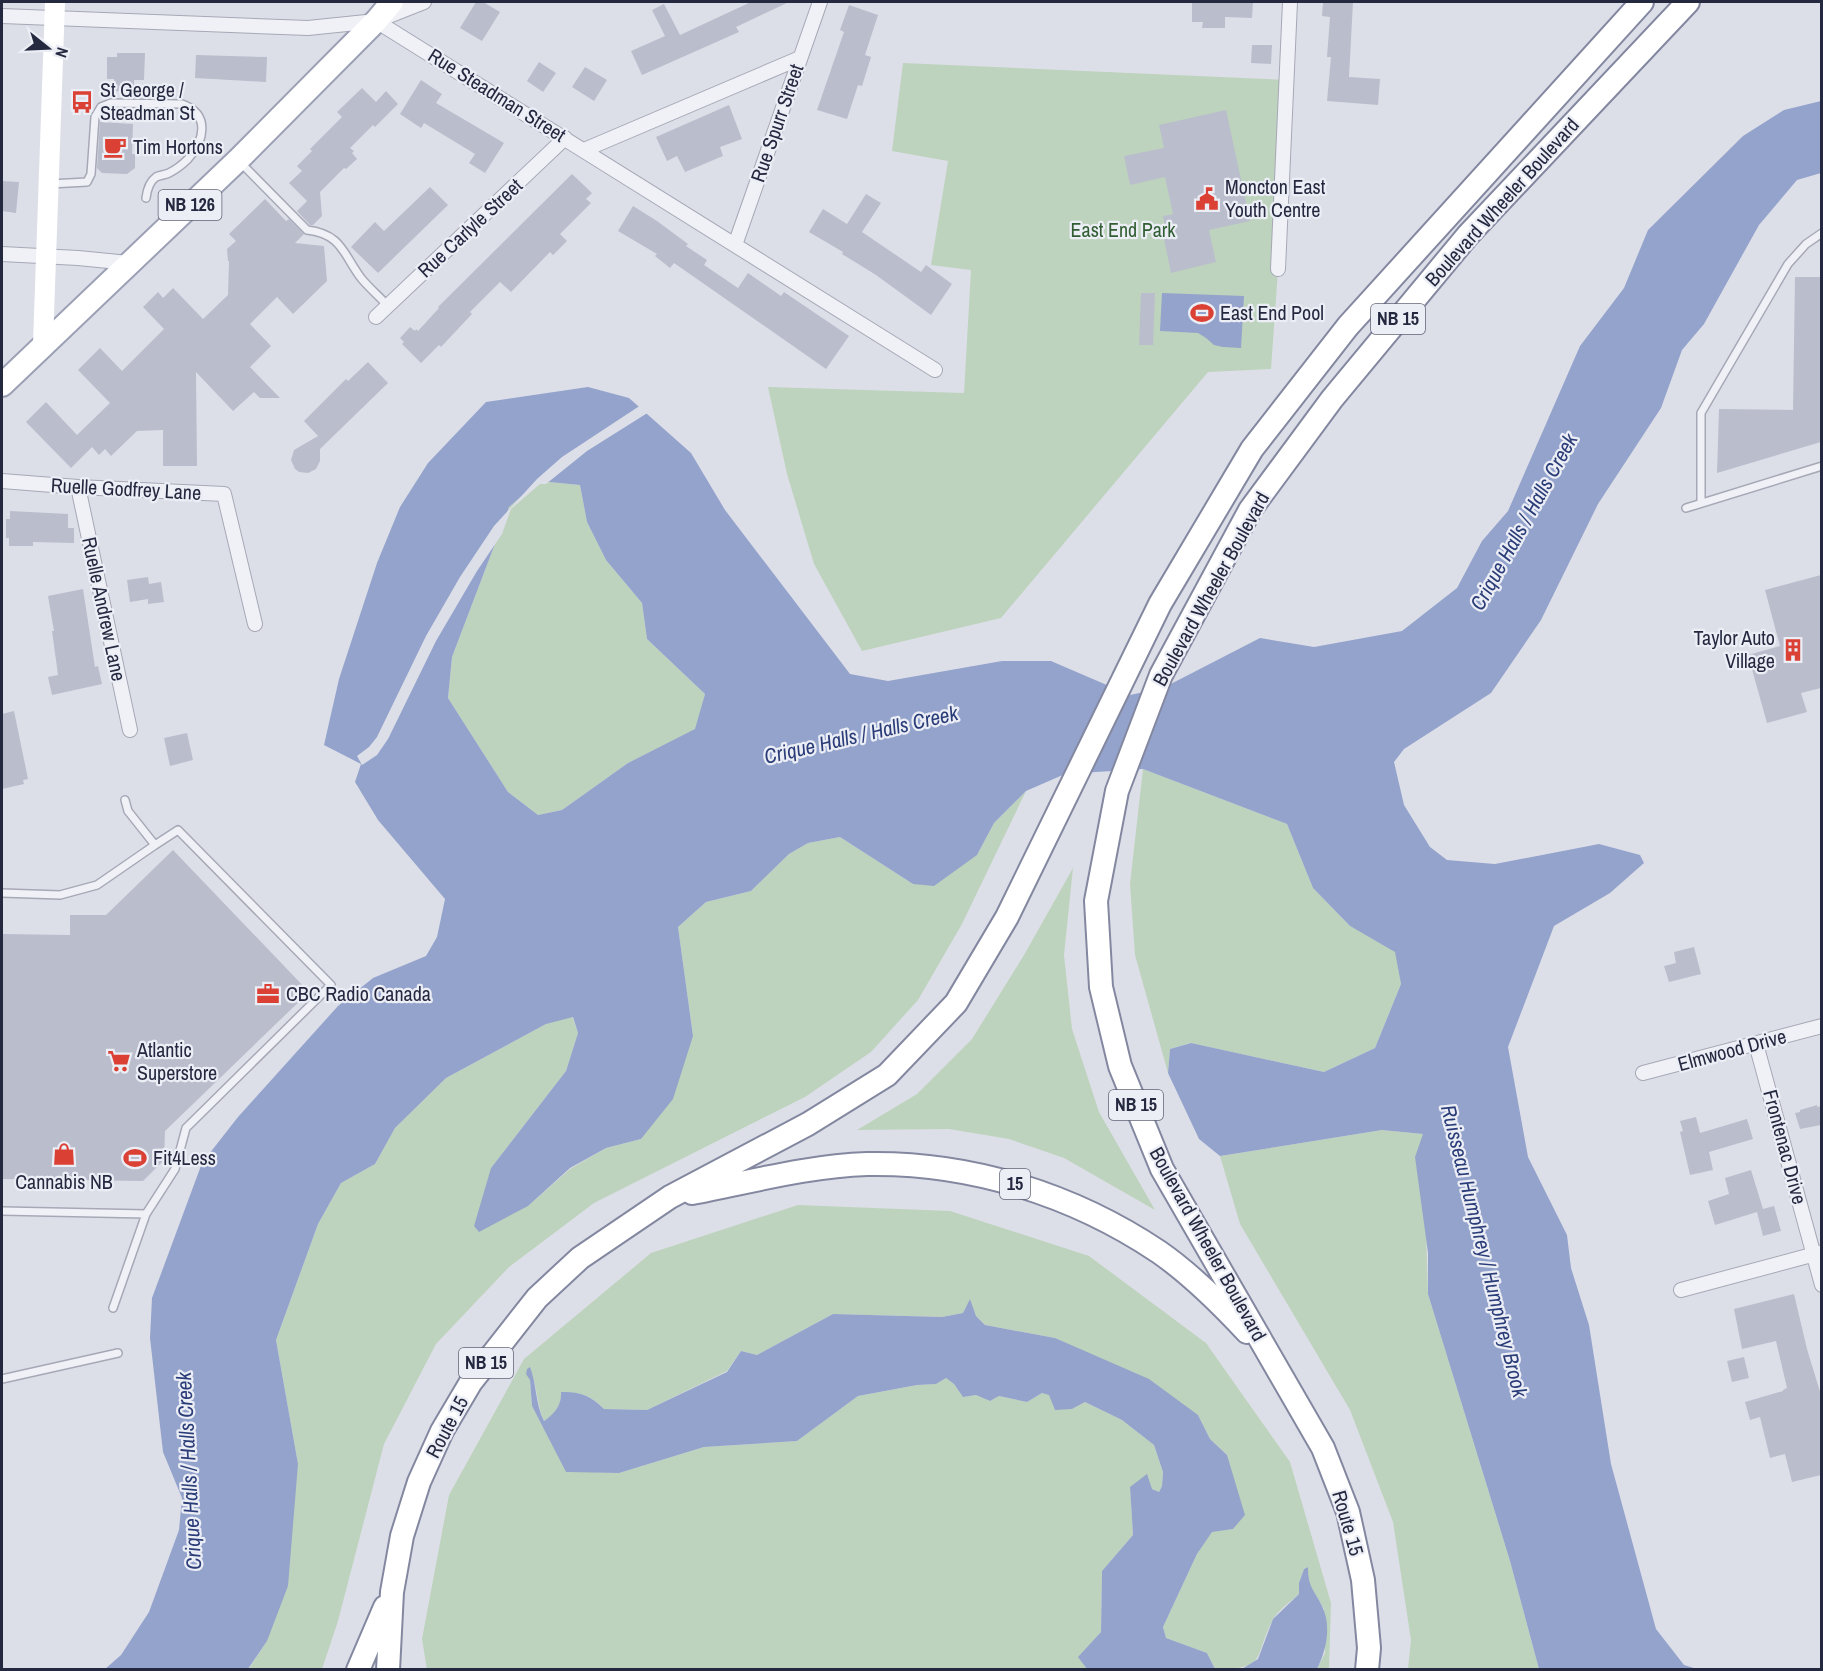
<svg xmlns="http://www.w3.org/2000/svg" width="1823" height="1671" font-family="'Archivo Narrow',sans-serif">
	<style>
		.green { fill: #bed3bd }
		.water { fill: #94a3cc; fill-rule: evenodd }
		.pier { fill: #dddfe8 }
		.building { fill: #babdcc }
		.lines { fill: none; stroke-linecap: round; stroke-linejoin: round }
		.service-casing { stroke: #a6a8b6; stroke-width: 10 }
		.minor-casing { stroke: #a6a8b6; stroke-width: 16 }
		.primary-casing { stroke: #9ba0b5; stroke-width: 26 }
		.trunk-casing { stroke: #8388a0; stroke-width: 26 }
		.service { stroke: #f0f1f6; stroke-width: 7 }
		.minor { stroke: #f0f1f6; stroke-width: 14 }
		.secondary { stroke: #fff; stroke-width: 20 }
		.primary { stroke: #fff; stroke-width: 22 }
		.trunk { stroke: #fff; stroke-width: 22 }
		.labels { text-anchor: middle; stroke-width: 4.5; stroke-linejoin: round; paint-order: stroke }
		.shield { fill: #eceef6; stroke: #616477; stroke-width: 1.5 }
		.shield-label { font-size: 18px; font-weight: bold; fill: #252940 }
		.poi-label { font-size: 20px; fill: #252940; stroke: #eceef6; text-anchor: start }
		.street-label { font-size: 20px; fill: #252940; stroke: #eceef6 }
		.park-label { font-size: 20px; fill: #315d32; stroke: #eceef6 }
		.water-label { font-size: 21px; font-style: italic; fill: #2b3d78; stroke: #eceef6 }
	</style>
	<rect width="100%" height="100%" fill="#dddfe8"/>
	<path class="green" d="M903,63L1287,80L1279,257L1271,369L1208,372L1001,618L862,651L814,564L787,474L768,387L964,393L971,270L931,265L948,161L892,151Z
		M539,481L580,485L587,522L606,560L642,603L647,639L705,694L696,729L628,763L562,810L538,815L508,792L448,698L452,657L509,507Z
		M1143,769L1287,824L1313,888L1350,926L1396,952L1401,984L1375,1048L1324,1072L1190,1043L1170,1049L1168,1073L1135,955L1130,884Z
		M1026,791L962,924L918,1000L871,1052L805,1097L594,1203L509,1267L436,1344L384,1444L338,1621L322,1669L248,1670L267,1641L298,1464L276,1340L318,1224L341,1183L375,1164L395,1128L446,1078L546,1024L572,1016L578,1033L566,1071L491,1168L528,1206L570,1169L606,1148L641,1139L693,1036L678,927L706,902L751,891L789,854L808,843L840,837L913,884L977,855L994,823Z
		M1073,868L1064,955L1072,1029L1099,1112L1155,1210L1064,1158L1009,1139L949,1129L857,1130L917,1094L972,1039L1024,955Z
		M1382,1130L1423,1134L1428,1294L1510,1561L1539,1669H1408L1411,1640L1393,1522L1350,1410L1240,1224L1220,1156Z
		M798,1205L950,1211L1089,1256L1206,1343L1290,1462L1331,1603L1329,1669H1317L1325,1653L1324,1609L1308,1582V1567L1304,1569L1299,1583V1594C1290,1602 1277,1611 1272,1621C1253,1660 1267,1669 1215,1669L1207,1653L1166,1638L1163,1627L1197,1554L1212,1531L1233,1529L1227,1455L1210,1439L1198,1415L1055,1338L985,1325L976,1316L970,1300L963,1313L942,1317L833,1314L757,1355L741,1351L727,1371L647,1410L604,1409C592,1396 579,1391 561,1393C562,1406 554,1414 544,1421C536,1403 538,1385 529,1367L532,1406L566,1471L619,1473L704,1447L797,1441L858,1396L917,1385L936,1384L946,1378L954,1384L963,1397L976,1395L990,1401L999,1396L1027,1402L1042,1393L1049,1394L1072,1409L1085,1402L1122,1420L1154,1445L1163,1472L1162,1486L1159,1492L1152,1489L1130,1487L1133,1535L1102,1571L1101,1632L1079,1657L1087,1669L427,1670L422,1639L449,1495L524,1359L651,1253Z"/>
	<path class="water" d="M1821,101V173L1797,180L1759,225L1704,324L1682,350L1661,408L1598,504L1541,620L1491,693L1404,749L1394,762L1404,805L1430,847L1447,860L1495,864L1599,844L1640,855L1644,863L1610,893L1554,926L1508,1047L1528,1157L1567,1235L1571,1268L1589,1325L1611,1464L1656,1629L1684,1665L1697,1669H1539L1510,1561L1428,1294V1253L1415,1157L1423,1134L1382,1130L1220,1156L1199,1139L1168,1073L1170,1049L1191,1043L1324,1072L1375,1048L1401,984L1395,952L1350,926L1313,888L1287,824L1143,769L1065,774L1026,791L994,823L977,855L934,886L913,884L840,837L808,843L789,854L751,891L706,902L678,927L693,1036L673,1099L641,1139L606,1148L570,1168L528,1206L479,1232L474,1226L491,1168L566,1071L578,1033L573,1017L546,1024L446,1078L395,1128L375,1164L341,1183L318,1224L276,1340L298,1464L288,1586L267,1641L248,1669L104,1670L121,1655L149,1612L179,1530L182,1498L163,1452L150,1338L152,1298L202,1163L238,1117L338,1006L373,978L426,956L437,937L445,899L378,820L355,782L361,764L324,745L339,679L377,563L400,507L428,463L486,402L588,387L629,398L691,453L725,510L850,674L888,681L1002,661H1051L1130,695L1163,688L1260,638L1314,647L1402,631L1457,588L1482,541L1508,511L1580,346L1624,288L1648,230L1743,136L1784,110ZM539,481L580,485L587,522L606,560L642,603L647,639L705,694L695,729L628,763L562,810L538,815L508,792L448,698L452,657L509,507Z
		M1162,293L1244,296L1241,348L1223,347L1214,345L1206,338L1198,333L1160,331Z
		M970,1299L976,1316L985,1325L1055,1338L1149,1379L1198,1415L1210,1439L1227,1455L1245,1515L1233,1529L1212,1532L1197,1554L1163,1627L1166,1638L1207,1653L1215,1669H1087L1078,1657L1101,1632L1102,1571L1133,1535L1130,1487L1147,1474L1152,1489L1159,1492L1162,1486L1163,1472L1154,1445L1122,1420L1085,1402L1072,1409L1055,1410L1049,1395L1042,1393L1027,1402L999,1396L990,1401L976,1395L963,1397L954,1384L946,1378L936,1384L917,1385L858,1396L797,1441L704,1447L619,1473L566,1472L532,1406L530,1380L526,1374L527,1369L530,1367C537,1385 535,1403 544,1421C554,1414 562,1405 561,1392C579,1391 592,1396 604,1409L647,1410L727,1372L741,1351L757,1355L833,1314L942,1317L963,1313Z
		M1308,1567C1308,1588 1314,1589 1322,1606C1332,1626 1326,1651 1317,1669H1242L1258,1659L1273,1619L1299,1594V1583L1304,1569Z"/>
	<path class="pier" d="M641,405L649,412L587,451L546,484H540L511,509L502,534L477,571L436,641L388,739L377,755L362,765L357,756L369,747L377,737L426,636L460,577L494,526L537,479L562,457Z"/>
	<path class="building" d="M476,2H483L500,12L482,41L460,28Z
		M751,2H789L736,27L739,32L642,75L631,51L665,36L652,10L664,4L680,35Z
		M1192,2H1253L1252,18L1225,17V28H1202L1203,22H1192Z
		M1323,2H1353L1349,77L1380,79L1378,105L1327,101L1331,57H1327L1330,17L1322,16Z
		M849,5L878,15L865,55L871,57L862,86L858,85L847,119L817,110L844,32L840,30Z
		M1252,45H1272L1271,64L1251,63Z
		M117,53H145L144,80H134V92L113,91L114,79H107V57H117Z
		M196,55L267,57L266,82L195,78Z
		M539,62L556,73L543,92L527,81Z
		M585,67L607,80L594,101L572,87Z
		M421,80L442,94L436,103L504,143L485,173L469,163L475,154L424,123L421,128L400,114Z
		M362,88L376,102L386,91L398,104L375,127L373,125L350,148L354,151L352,153L357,159L346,169L344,168L320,192L322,216L313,225H310L297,211L307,201L289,183L302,171L297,166L312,151L310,149L342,117L337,112Z
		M729,105L742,139L720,147L723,156L685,172L677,156L667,161L656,137Z
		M1226,110L1250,221L1209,230L1216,262L1171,273L1164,239L1168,238L1163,216L1173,214L1165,177L1130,185L1124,156L1164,148L1159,125Z
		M100,122L133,124L132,154H135V168L127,174L102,173L97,168Z
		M572,174L592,193L586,199L591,203L560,234L567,241L553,255L550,252L511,292L500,282L470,312L472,314L441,347L439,345L421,363L402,344L404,342L400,338L410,327L415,331L416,329L418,331L439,308L438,307Z
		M2,181L19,182L16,213L2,211Z
		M430,187L448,205L378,273L351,247L375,222L384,231Z
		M866,194L881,203L862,232L921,272L926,265L952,284L931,315L876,275L842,254L843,252L809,232L823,209L847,224Z
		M265,199L286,221L289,219L304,234L295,243L324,246L327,281L293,314L277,297L250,324L271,346L250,367L280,398H260L254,392L233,411L196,372L197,466H163V430L137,431L111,456L105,449L99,455L92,447L71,468L26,422L46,402L77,435L110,403L78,370L100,348L122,371L164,329L143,307L158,292L163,298L173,288L203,319L228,295L229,261H228L227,249L236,241L229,234Z
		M633,206L657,221L688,244L686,246L707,260L704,265L738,288L748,273L781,296L784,292L849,336L826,369L674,263L670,268L655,256L657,254L618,231Z
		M1795,277H1821V442L1717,473L1719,409L1793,410Z
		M1141,293H1155L1153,345H1139Z
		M368,362L388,383L320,449V461L316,469L308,473L299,472L295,469L291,460L294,450L318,436L304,421L346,379L348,381Z
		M10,511L68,514V528H74V543L33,542V546H9V538H6V519H10Z
		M1821,575V688L1801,693L1807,712L1767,723L1748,655L1780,646L1765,590Z
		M148,577L149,584L161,582L164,602L148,604V599L130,602L127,580Z
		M83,589L95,667L98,666L102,684L52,695L48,677L58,675L52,631H54L48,596Z
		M14,711L28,779L23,780L24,784L2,789V714Z
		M187,733L193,760L170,766L164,738Z
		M173,850L309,992L165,1131L164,1160L143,1181L2,1179V934L70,935V915H106Z
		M1694,947L1701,974L1669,982L1664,966L1676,963L1674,952Z
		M1817,1105V1107L1821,1106V1125L1800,1129L1795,1113L1800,1112V1110Z
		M1696,1117L1700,1133L1747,1119L1753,1139L1709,1152L1713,1170L1690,1175L1680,1132L1683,1131L1680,1121Z
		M1751,1170L1763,1209L1774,1206L1781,1231L1763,1236L1757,1212L1715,1225L1708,1201L1729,1194L1725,1178Z
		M1794,1294L1807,1349L1821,1395V1475L1792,1482L1785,1454L1770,1458L1760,1417L1750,1420L1745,1402L1783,1391V1390L1787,1388L1776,1341L1742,1349L1734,1309Z
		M1744,1357L1749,1378L1732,1382L1727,1361Z"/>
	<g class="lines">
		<g class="service-casing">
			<path id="service" d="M240,162L307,230C342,234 343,254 361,278C369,288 379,296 388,306
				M50,184L87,182L91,174L95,117L101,107L111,103L182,104C210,114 205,140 188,159C183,164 175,170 169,173C165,175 160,175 156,177C149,182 147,190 146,198
				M1701,503V413L1788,264L1806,244L1822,233
				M1686,508L1822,466
				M2,893L60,895L97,885L155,845
				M2,1211L146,1214
				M113,1308L146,1214L175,1169L186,1128L331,985L178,830L155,845L128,811L125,800
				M2,1379L118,1353"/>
		</g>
		<g class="minor-casing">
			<path id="minor" d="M2,16L308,28L376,21L424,2
				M376,21L935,370
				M584,150L800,58
				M735,245L820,2
				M2,254L78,258L129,263
				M1278,269L1290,2
				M376,317L565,138
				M2,481L78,487L224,494L255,624
				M78,487L130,730
				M1756,1044L1822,1285
				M1643,1073L1822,1026
				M1681,1290L1819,1253"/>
		</g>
		<g class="primary-casing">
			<path id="primary" d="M2,385L238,160L376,21L392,2"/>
		</g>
		<g class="trunk-casing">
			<path id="trunk" d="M692,1193C750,1182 808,1166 867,1164C971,1162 1074,1195 1159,1252C1192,1275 1220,1303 1247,1332
				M358,1670L385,1607
				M388,1670L392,1592L402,1536L419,1482L442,1431L471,1382L537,1298L580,1258L670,1197L808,1124L887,1075L956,1003L1007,917L1160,604L1252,449L1348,326L1642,2
				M1367,1670L1369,1648L1363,1580L1348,1512L1323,1448L1162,1169L1120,1066L1101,987L1096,901L1117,791L1161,675L1250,510L1332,399L1468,235L1688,2"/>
		</g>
		<use href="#service" class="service"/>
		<use href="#minor" class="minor"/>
		<path class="secondary" d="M43,344L55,2"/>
		<use href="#primary" class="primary"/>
		<use href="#trunk" class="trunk"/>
	</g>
	<defs>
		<g id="bus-bare" transform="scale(1.8)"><path d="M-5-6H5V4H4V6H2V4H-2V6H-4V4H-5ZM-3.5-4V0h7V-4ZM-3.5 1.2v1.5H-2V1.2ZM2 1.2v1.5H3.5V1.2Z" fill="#db4035" stroke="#eceef6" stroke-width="2.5" paint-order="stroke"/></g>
		<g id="cafe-bare" transform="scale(1.8)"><path d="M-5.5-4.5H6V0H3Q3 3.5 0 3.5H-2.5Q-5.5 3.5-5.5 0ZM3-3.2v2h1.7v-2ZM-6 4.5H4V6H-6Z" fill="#db4035" stroke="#eceef6" stroke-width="2.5" paint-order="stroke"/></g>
		<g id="civic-bare" transform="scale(1.8)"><path d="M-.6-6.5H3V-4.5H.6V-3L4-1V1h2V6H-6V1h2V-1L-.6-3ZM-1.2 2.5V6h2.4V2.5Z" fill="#db4035" stroke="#eceef6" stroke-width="2.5" paint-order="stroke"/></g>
		<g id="stadium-bare" transform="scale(1.8)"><path d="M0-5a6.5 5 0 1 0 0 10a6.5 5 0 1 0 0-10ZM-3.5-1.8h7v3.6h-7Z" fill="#db4035" stroke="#eceef6" stroke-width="2.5" paint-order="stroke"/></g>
		<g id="building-bare" transform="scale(1.8)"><path d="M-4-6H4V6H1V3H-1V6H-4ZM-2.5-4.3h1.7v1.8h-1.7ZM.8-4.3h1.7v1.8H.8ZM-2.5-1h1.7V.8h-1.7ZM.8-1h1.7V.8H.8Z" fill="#db4035" stroke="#eceef6" stroke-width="2.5" paint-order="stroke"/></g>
		<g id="office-bare" transform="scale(1.8)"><path d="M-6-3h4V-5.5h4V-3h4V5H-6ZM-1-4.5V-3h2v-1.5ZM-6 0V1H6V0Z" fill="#db4035" stroke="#eceef6" stroke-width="2.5" paint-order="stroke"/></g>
		<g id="supermarket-bare" transform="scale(1.8)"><path d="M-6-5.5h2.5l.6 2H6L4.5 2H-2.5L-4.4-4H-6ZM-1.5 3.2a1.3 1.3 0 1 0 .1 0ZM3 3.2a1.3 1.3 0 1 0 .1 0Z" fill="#db4035" stroke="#eceef6" stroke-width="2.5" paint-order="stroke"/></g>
		<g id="shop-bare" transform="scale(1.8)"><path d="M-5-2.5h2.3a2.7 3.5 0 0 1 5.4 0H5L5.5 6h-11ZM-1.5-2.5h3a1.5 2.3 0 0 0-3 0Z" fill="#db4035" stroke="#eceef6" stroke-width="2.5" paint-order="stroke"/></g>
	</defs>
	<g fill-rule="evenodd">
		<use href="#bus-bare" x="82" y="102"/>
		<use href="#cafe-bare" x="115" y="147"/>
		<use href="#civic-bare" x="1207" y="199"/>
		<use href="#stadium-bare" x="1202" y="313"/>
		<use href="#building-bare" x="1793" y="650"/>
		<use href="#office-bare" x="268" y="994"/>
		<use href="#supermarket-bare" x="119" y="1061"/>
		<use href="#shop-bare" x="64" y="1154"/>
		<use href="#stadium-bare" x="135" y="1158"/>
	</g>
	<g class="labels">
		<g class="shield">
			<rect x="158.5" y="190" width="63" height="30" rx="4.5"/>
			<rect x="1371" y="304" width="54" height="30" rx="4.5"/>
			<rect x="1109" y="1090" width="54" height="30" rx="4.5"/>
			<rect x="1000" y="1169" width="30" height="30" rx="4.5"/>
			<rect x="459" y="1348" width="54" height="30" rx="4.5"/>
		</g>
		<g class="shield-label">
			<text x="190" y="211">NB 126</text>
			<text x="1398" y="325">NB 15</text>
			<text x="1136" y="1111">NB 15</text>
			<text x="1015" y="1190">15</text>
			<text x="486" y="1369">NB 15</text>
		</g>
		<g class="poi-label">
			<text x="100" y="97">St George /<tspan x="100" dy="23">Steadman St</tspan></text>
			<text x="133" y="154">Tim Hortons</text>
			<text x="1225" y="194">Moncton East<tspan x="1225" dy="23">Youth Centre</tspan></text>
			<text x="1220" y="320">East End Pool</text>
			<text x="1775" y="645" text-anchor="end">Taylor Auto<tspan x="1775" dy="23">Village</tspan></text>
			<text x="286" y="1001">CBC Radio Canada</text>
			<text x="137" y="1057">Atlantic<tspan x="137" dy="23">Superstore</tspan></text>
			<text x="153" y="1165">Fit4Less</text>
			<text x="64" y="1189" text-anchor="middle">Cannabis NB</text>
		</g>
		<g class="street-label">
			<text transform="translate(497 95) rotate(32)" y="7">Rue Steadman Street</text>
			<text transform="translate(777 123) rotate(-71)" y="7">Rue Spurr Street</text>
			<text transform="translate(1502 202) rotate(-48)" y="7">Boulevard Wheeler Boulevard</text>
			<text transform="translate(470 228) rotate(-43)" y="7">Rue Carlyle Street</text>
			<text transform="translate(126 489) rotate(3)" y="7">Ruelle Godfrey Lane</text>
			<text transform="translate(1211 589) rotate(-61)" y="7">Boulevard Wheeler Boulevard</text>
			<text transform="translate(104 609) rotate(78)" y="7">Ruelle Andrew Lane</text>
			<text transform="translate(1732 1050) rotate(-15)" y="7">Elmwood Drive</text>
			<text transform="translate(1785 1147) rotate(75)" y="7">Frontenac Drive</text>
			<text transform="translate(1208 1244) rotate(61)" y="7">Boulevard Wheeler Boulevard</text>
			<text transform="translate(447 1427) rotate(-62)" y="7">Route 15</text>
			<text transform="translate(1348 1523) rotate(74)" y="7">Route 15</text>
		</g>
		<g class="park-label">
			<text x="1123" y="237">East End Park</text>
		</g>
		<g class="water-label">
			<text transform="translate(1524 522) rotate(-61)" y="7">Crique Halls / Halls Creek</text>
			<text transform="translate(861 735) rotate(-13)" y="7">Crique Halls / Halls Creek</text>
			<text transform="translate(1484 1251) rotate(76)" y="7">Ruisseau Humphrey / Humphrey Brook</text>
			<text transform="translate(189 1471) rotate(-93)" y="7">Crique Halls / Halls Creek</text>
		</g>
	</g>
	<rect width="1823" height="1671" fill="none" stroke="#252940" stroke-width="6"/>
	<g transform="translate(48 48) rotate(108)" stroke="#eceef6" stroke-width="4.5" paint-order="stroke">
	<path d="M0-4.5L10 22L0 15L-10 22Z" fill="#252940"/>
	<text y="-9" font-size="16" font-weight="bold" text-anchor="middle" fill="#252940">N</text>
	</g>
</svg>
